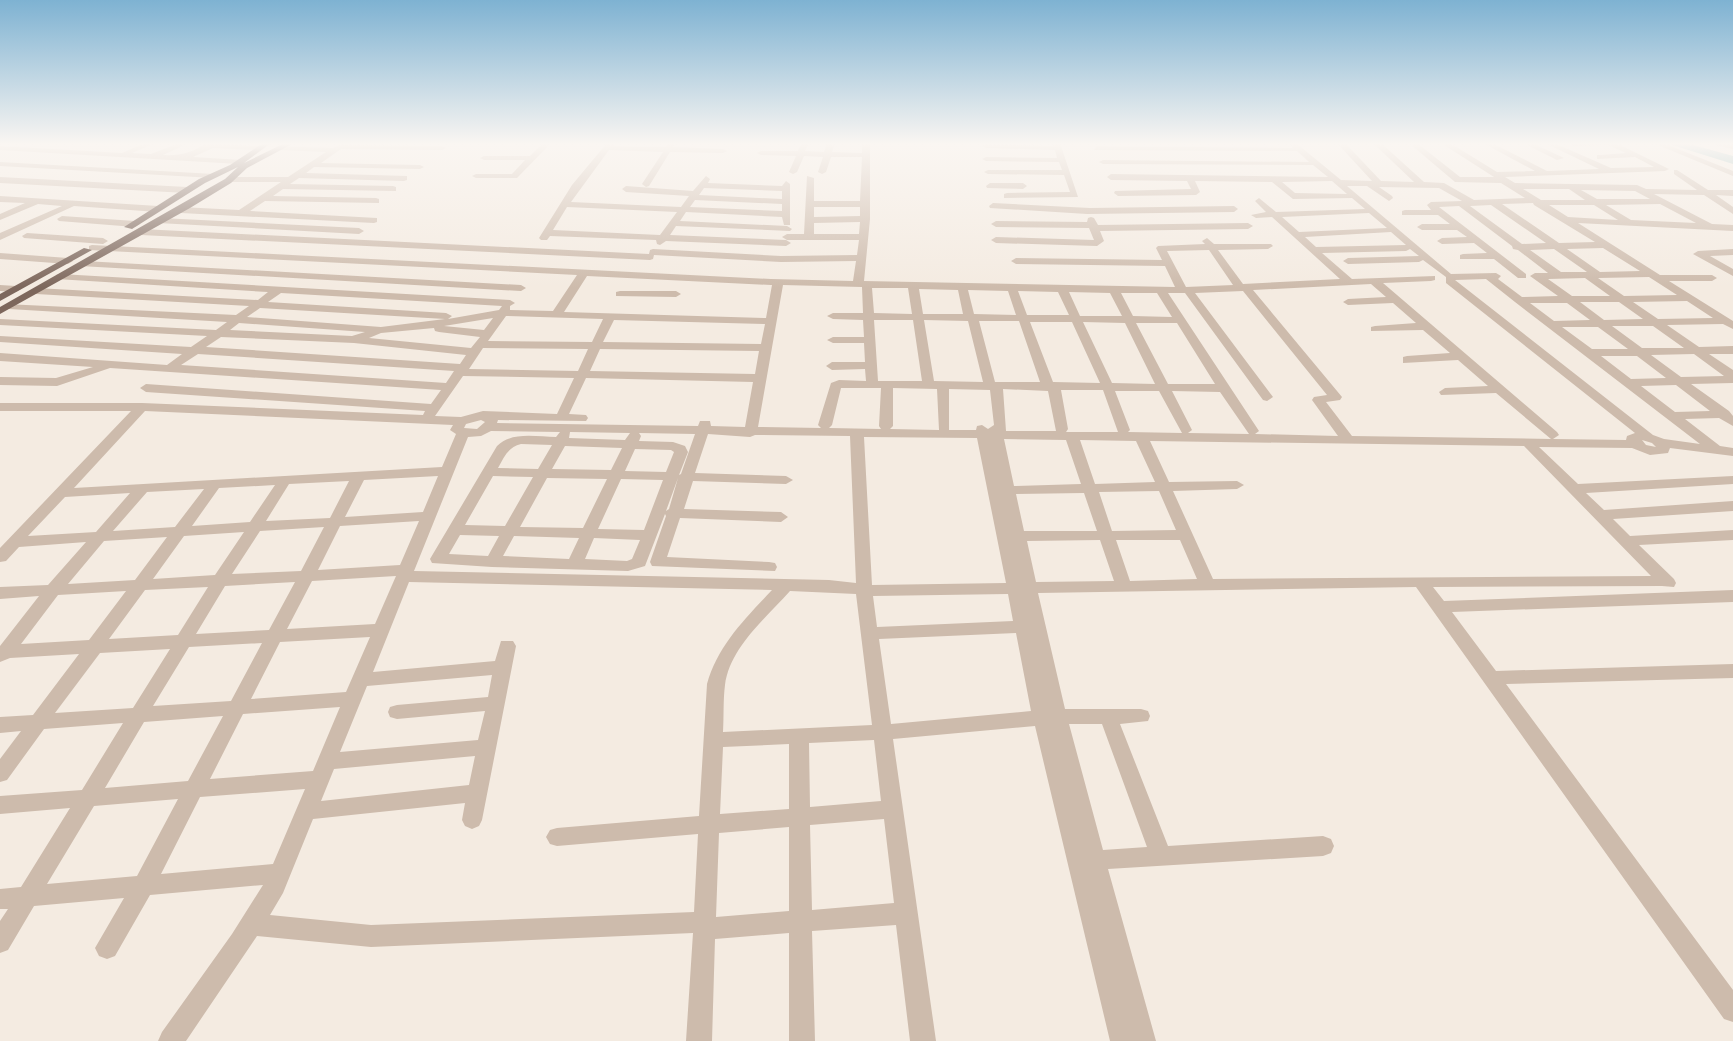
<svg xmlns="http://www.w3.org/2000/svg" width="1733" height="1041" font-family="Inter,sans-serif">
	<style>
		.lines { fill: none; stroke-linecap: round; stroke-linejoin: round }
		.river { fill: #7fb0b2; fill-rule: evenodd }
		.minor { fill: #cdbbac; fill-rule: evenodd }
		.major { fill: #7d675c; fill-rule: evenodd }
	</style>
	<rect width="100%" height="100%" fill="#f4ebe1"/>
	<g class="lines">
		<path class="river" d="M1666,143H1686L1733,156V164Z"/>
		<path class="minor" d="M145,143H155L132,153L151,154L179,143H189L163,155C181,156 194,152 206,143L258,146L262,148L258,150L213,148L193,157L242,160V164H239L0,150V146L122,153Z
			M543,143H551L517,178H476L472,176L476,174H512L525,160H484L480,158L484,156H530Z
			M607,143H615L613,146L665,147L668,143H676L673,147L723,149L727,151L723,153L670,152L649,186L646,187L642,184L663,152L609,150L571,202L681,207L689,196L626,192L622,189L626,186L693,191L706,176L710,179L708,183L782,186L786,181L790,184V225H784L782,217L686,212L680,221L787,226L792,229L790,231L676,226L670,235L786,240L791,243L786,246L666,241L660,245L657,244L656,240L550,236L547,240H541L539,238L572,185ZM704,188L782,191V199L699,195ZM695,200L782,204V211L690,207ZM567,207L677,212L660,235L553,230Z
			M801,143H809L805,151L824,152L827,143H835L832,152L862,153V143H870V219L864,281L1175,287L1165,266L1016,264L1011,261L1016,258L1162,260L1156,248L1158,246L1205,244L1202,241L1207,238L1214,244H1271L1273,246L1268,249L1218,250L1243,284L1340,279L1272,217L1256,218L1251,215L1266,212L1255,201L1259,198L1276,212L1365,209L1352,198L1293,199L1272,182L1195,181L1200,192L1196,195L1118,196L1114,193L1115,191L1191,189L1187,181L1111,180L1107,177L1111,174L1328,177L1313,165L1103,164L1099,162L1103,160L1309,162L1297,151L1094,150L1097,146L1293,148L1288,143H1296L1341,180L1372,181L1337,143H1345L1381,181L1414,182L1373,143H1381L1424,182L1444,183L1474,200L1525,198L1501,183L1455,182L1409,143H1417L1460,177H1494L1441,143H1450L1497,172L1535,171L1483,143H1492L1547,171L1599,169L1545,143H1554L1611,168L1654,167L1635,157L1597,159V155H1600L1626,153L1608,145L1573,146L1569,144L1616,143L1669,169L1665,171L1505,177L1515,183L1637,185L1646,189L1697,190L1674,174V170H1677L1708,190H1733V196L1716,195L1733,207V214L1704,195L1654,194L1712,224L1733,225V231L1578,223L1660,275H1712L1717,278L1712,281H1669L1733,321V329L1723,324L1667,325L1699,347L1733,346V354H1709L1733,370V383L1691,384L1729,411L1733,416V426L1719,418L1685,419L1720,446L1733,448V456L1670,448L1668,453L1650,455L1632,448L1539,447L1578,484L1733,476V484L1586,493L1604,510L1733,501V511L1613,519L1630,536L1733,530V540L1639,545L1674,579L1676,583L1674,587L1662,586L1433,587L1444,601L1733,590V602L1452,612L1496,671L1733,664V678L1506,684L1733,990V1022L1724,1019L1416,587L1038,593L1065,709H1141L1148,711L1150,716L1148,721L1120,724L1168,846L1323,836L1331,839L1334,846L1331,853L1323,856L1108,869L1156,1041H1110L1035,726L893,739L936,1041H910L896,925L812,931L815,1041H789V933L715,939L712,1041H686L693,933L371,947L257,936L186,1041H158L162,1032L232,934L263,885L150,895L115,956L107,959L99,956L95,948L124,898L34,906L8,950L0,953V921L8,909H0V889L21,887L70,808L0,814V796L82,790L123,723L44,729L7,780L0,782V759L21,731L0,733V717L33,715L79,654L10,658L0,662V646L39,596L0,599V587L48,585L86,542L19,547L6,561L0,562V548L131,411H0V403H142L423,415L425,411L146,392L140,388L146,384L431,404L441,390L110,368L57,386L0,385V377L56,378L93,367L0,361V353L167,365L182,354L0,342V336L191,347L207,336L0,325V319L216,330L227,322L9,309L5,308V304L236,315L249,306L36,294L31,291L36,288L258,300L268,292L56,279V275L60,274L510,300L515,303L510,306V310L553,311L577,275L89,250V246L92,245L771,279L853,281L856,261L781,262L654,255L653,259L650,260L141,235L136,232L141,229L649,254L650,250L653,249L781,256L857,255L859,240H787L782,237L787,234H804L807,176L814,178V201H860L862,157H831L826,172L822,174L818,172L823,157L804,156L797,172L793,174L789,172L796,156L761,155L757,153L761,151H798ZM1332,181L1347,194L1295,193L1282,182ZM1347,186H1367L1389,201L1393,198L1392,196L1379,187L1439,188L1462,201L1431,202L1427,205L1431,210H1405L1402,211V215H1438L1450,224H1422L1417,227L1422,230H1457L1467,237L1442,238L1437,241L1442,244L1474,243L1487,253L1463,254L1460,255V259H1494L1518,278H1526V274L1439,207L1459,206L1512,246L1513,249L1518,250L1548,273H1535L1530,276L1558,296L1522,297L1498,279L1501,276L1496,273L1451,274ZM1523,189H1569L1585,200H1541ZM1581,190L1635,191L1650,199H1597ZM1533,203L1534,205L1595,242L1559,243L1502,204ZM1660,204L1696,223L1631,220L1606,205ZM1491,205L1546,243L1522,244L1470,206ZM1549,205H1594L1618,220L1568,217ZM814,207H860V216L814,217ZM1369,213L1387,228L1299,232L1282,217ZM860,222L859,234H814V223ZM1391,232L1406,245L1316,247L1305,237ZM1603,248L1640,271L1600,272L1567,249ZM1410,249L1419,256L1348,258L1343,261L1348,264L1419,262L1423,260L1446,277V283L1635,433L1627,436L1626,440L1553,439L1559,435L1557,432L1383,283L1431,281L1435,280V276L1352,279L1322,253L1406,251ZM1554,249L1587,272H1561L1530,250ZM1209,250L1233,285L1186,287L1167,251ZM587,276L771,285H772L766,318L564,312ZM1649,277L1677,295L1624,296L1598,278ZM1585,278L1610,296H1572L1548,279ZM1486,279L1515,302L1700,444L1664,439L1653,435L1455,280ZM1371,284L1386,297L1348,299L1343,302L1348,305L1393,303L1416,323L1375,326L1371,327V331L1423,330L1450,353L1407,356L1403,357V363L1458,360L1488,386L1445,388L1439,392L1441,395L1496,393L1551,439L1352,436L1326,402L1340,400L1342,397L1253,290ZM783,285L862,287L863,313H833L827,316L833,319L863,320L864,337H833L827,340L833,343H864L865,362H832L826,366L832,370L865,369L866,381L839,380L831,383L818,425L821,428L758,427ZM872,288H908L912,314L874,313ZM919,289L958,290L963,314H923ZM968,290L1008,291L1016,315L974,314ZM1018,291L1058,292L1069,315H1027ZM1243,291L1327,395L1314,397L1312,400L1338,436L1255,434L1259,431L1168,293H1185L1263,400L1267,401L1273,397L1195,293ZM1069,292L1110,293L1122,316H1080ZM281,293L502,306L499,310L448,319L452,316L446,313L268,302ZM1121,293H1157L1172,317L1133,316ZM1687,301L1713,318L1658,319L1633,302ZM1580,302H1619L1643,319L1604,320ZM1530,303H1567L1590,320L1554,321ZM260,308L445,319L381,327L247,317ZM506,316L603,319L592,342L488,341ZM493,318L484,330L444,326ZM614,320L765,324L761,344L603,342ZM874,320H913L922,381H878ZM924,320L968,321L983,382L934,381ZM979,321H1019L1040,382H995ZM1030,322H1072L1100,383L1053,382ZM1083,322L1125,323L1155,384L1112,383ZM239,323L365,332L352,336L230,330ZM1136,323H1177L1215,384H1168ZM1612,326H1653L1684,348H1642ZM1562,327H1598L1628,349H1592ZM434,328L435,331L439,332L480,337L471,348L369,338L381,333ZM221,337L354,343L466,355L460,364L206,347ZM483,348L588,349L578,371L469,369ZM600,349L759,351L755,374L590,371ZM198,354L454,371L446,383L181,365ZM1694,354L1724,376L1681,377L1651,355ZM1601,356H1637L1666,378L1631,379ZM463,376L574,378L557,414L483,411L461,417L435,416ZM586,378L753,382L745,427L711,426L710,421H700L698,426L497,423L498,420L586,421L588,418L586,415L569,414ZM1676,385L1710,411L1675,412L1641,386ZM841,388H881L879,426L881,429L829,428L832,425ZM893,388L937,389L939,430L890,429L893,426ZM949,389L990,390L994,425L988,429L982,425L977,426L976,430H949ZM1003,389L1048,391L1056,431H1006ZM1061,390H1103L1118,432H1066L1068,429ZM1115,391H1159L1182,433L1128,432L1130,430ZM1172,391L1220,392L1249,434L1188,433L1192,430ZM145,411L453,425L450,430L456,434L442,467L74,488ZM481,420L485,422L477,429L464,428L466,424ZM491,431L560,432L556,437C537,437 512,431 497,446L430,559L432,563L492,567L628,571L645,566L665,514L666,516L650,562L652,566L775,571L777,567L775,563L769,562L667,557L680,518L781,522L788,517L781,512L684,509L693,481L786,484L793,480L786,476L695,473L708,434L750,437L755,435L850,436L856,583L829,580L414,571L468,437L481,436ZM570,432L630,433L625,440L569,438ZM639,433L695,434L681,474L679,475L688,452L685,446L673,442L639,441L641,436ZM864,437L977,438L1006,583L872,585ZM1004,439L1066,440L1081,484L1014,486ZM1080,440L1136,441L1155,482L1095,484ZM1642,440L1652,443L1656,447L1646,445ZM1150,441L1524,446L1651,576L1213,579L1173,491L1237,489L1244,485L1237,481L1169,482ZM521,444L552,445L538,469L498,468C504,457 508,447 521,444ZM565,446L622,448L611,470L552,469ZM635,449L671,450L674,452L666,472L625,471ZM438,476L423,512L345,517L364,480ZM493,476L533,477L505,526L465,525ZM547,478L607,479L583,528L520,527ZM678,478L669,509L666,511ZM621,479L663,480L644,530L598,529ZM349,481L330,518L266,521L289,484ZM275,485L250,522L192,526L219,488ZM204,489L175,527L113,531L147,492ZM1159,491L1176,530L1112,531L1099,492ZM130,493L96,532L28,536L65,497ZM1084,493L1097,531H1024L1016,494ZM419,521L400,565L318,570L340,526ZM324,527L301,571L232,574L260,531ZM244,532L215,575L153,579L184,536ZM460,535L499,536L488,556L449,554ZM514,536L579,538L569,559L503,556ZM167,537L135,580L68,584L104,541ZM594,538L640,540L632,559L627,561L585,559ZM1100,540L1114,581L1036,582L1027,541ZM1116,540H1180L1197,579L1130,581ZM396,576L375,624L287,629L312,581ZM295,582L269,630L196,634L225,586ZM409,582L772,590C745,619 718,645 707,684L699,816L557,828L550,830L546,837L550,844L557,846L698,834L694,912L371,925L270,915L283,893L313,819L465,803L462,820L465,826L472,829L479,826L482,820L516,646L513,641H501L495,661L373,672ZM208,587L178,635L109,639L145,590ZM126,591L89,640L21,644L58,595ZM790,591L856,594L872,725L723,732C724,716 723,700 725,685C730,647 766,618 790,591ZM1008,594L1013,621L877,627L873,596ZM1016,633L1031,711L891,724L879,639ZM370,637L346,692L251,699L280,642ZM262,643L231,701L153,706L189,647ZM170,649L133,708L55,713L100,653ZM492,675L488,697L397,705L390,707L388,712L390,717L397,719L485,711L478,740L340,752L367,686ZM340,707L313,771L210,779L243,714ZM223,716L188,781L105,788L144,722ZM1069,724H1102L1147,847L1103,850ZM874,740L881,801L810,807L809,743ZM789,744V809L720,814L723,747ZM475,756L469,785L321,801L334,769ZM305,789L273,864L161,874L200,797ZM178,799L137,876L47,884L94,806ZM884,819L894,903L812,910L810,825ZM789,827V911L716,917L719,833Z
			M1052,143H1060L1078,197L1004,198V194L1007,193L1070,192L1064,175L988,174L984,172L988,170H1062L1059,162L986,161L982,159L986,157L1057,158L1055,150L986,148L982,146L986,144L1053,146Z
			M1523,143H1532L1564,158L1557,160Z
			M1653,143H1663L1733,171V176Z
			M1714,143L1733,145V149L1715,145Z
			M339,145L442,146L446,148L442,150L341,149L321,163L420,165L424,167L420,169L314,167L306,173L407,176V180L404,181L299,178L290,184L393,186L396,187V191L283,189L273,196L376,198L379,199V203L265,201L250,211L377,218V222L374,223L181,213L177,210L181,207L239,210L281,182H230L227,181V177H288L326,152L280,150L277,146L333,148Z
			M0,162L214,174L218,176L214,178L0,166Z
			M0,177L187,187L191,190L187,193L0,183Z
			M990,183H1023L1027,186L1023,189L987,188L986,186Z
			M0,196L158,206L162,209L158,212L74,206L0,240V233L62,206L38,204L0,220V214L25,203L0,202Z
			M993,203L1090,208L1234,206L1238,209L1234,212L1087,214L990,208L989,206Z
			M62,216L135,221L140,224L135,227L59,221L57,219Z
			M1091,217L1094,218L1098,225L1248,223L1253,226L1248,229L1100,231L1104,241L1097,246L996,243L991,240L996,237L1094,240L1089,228L996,227L991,224L996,221L1087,222L1088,218Z
			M161,218L359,228L364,231L359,234L158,223V219Z
			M27,233L103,238L108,241L103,244L24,238L22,236Z
			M1733,249V255L1710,256L1733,269V276L1693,254L1698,251Z
			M0,253L68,258L73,261L68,264L0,259Z
			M84,261L521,285L526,288L521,291L80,266L79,264Z
			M0,285L16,286L21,289L16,292L0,291Z
			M620,291H676L681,294L676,297L616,296V292Z"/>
		<path class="major" d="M263,143H271L244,163L285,143H294L247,168L231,183L190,208L0,314V307L225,179L238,167L205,183L132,229L124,227L199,179L230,165Z
			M84,248L92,250L0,301V294Z"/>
	</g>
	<linearGradient id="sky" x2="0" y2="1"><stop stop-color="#7eb2d2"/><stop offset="0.5" stop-color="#faf6f2"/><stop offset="1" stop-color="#faf6f2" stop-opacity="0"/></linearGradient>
	<rect width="1733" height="288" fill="url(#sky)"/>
</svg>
